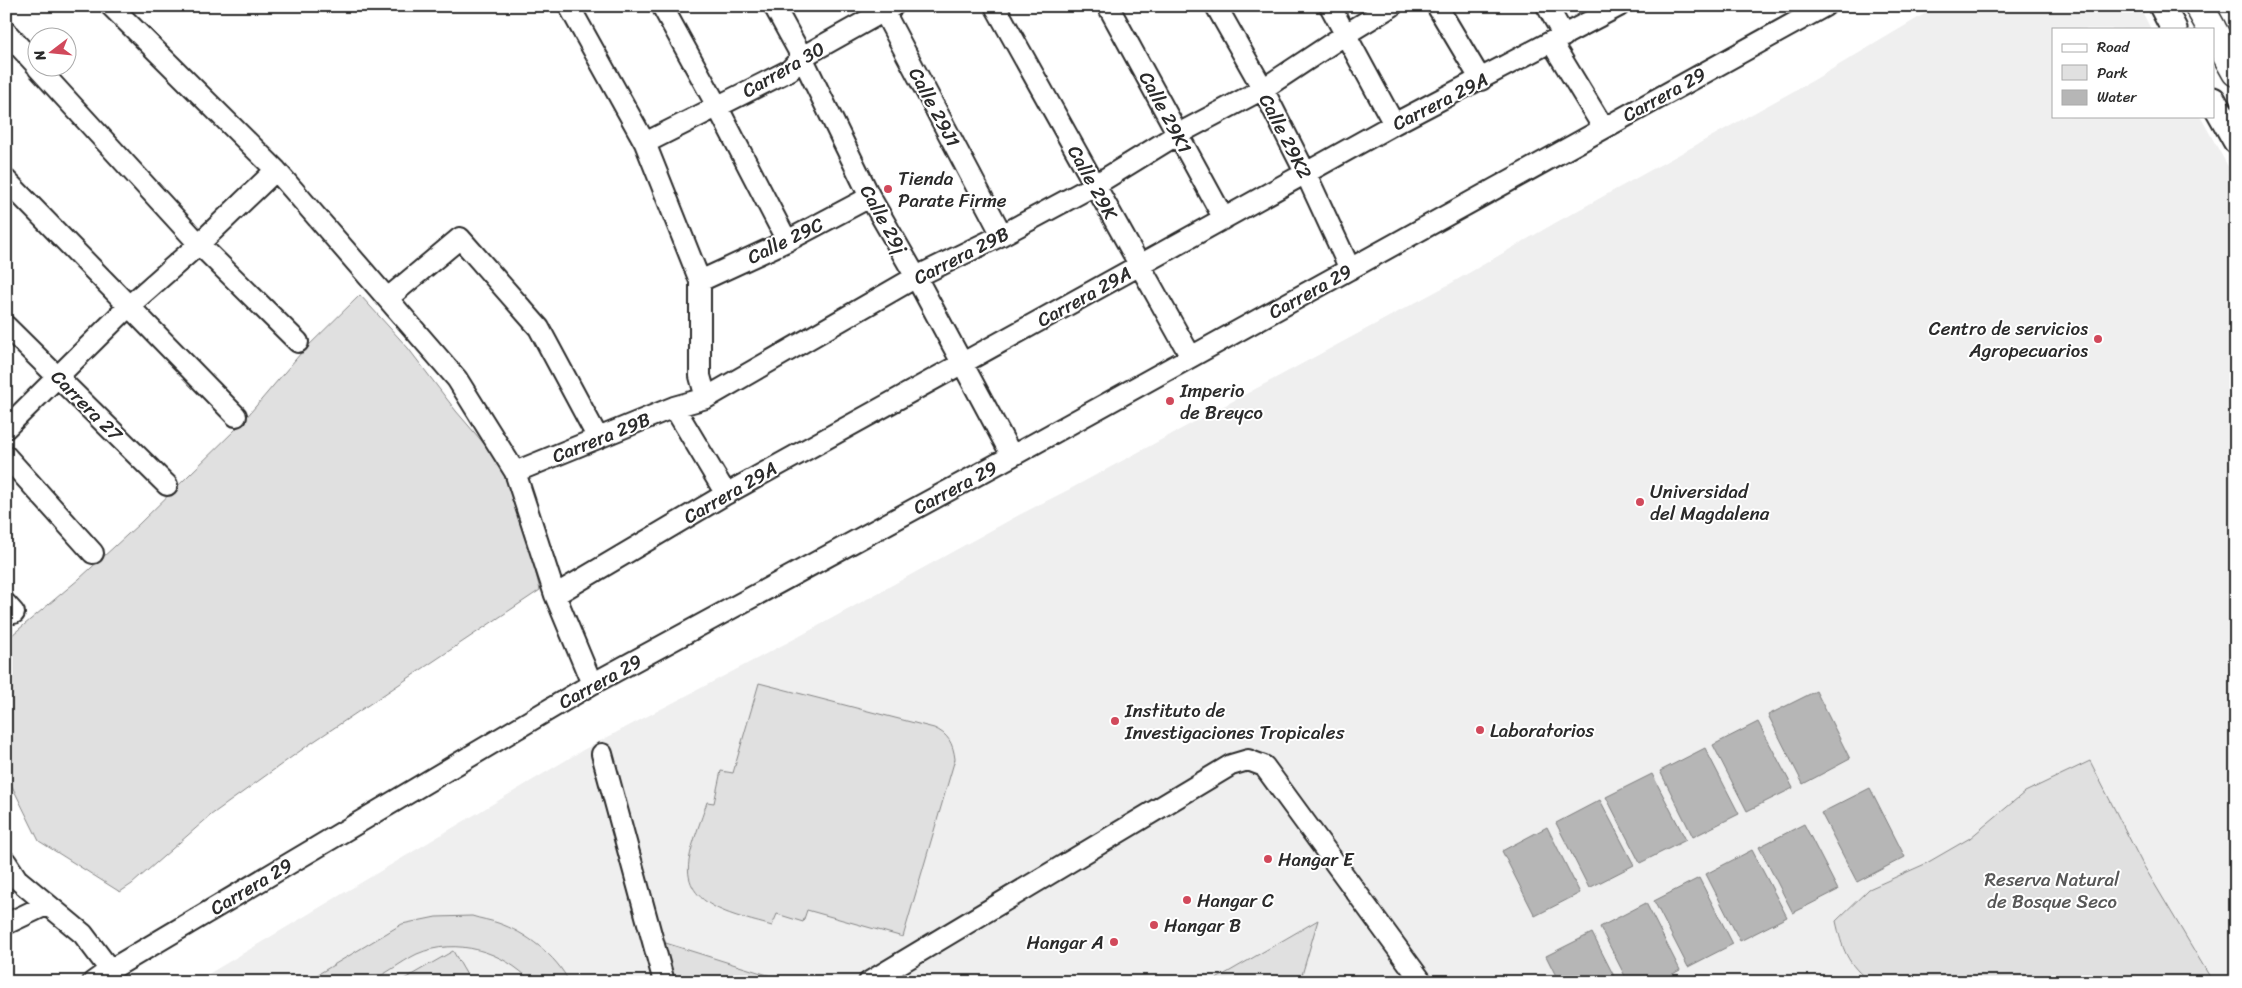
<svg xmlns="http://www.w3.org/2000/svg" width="2242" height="988" font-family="Sriracha,sans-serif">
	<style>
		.built { fill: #efefef }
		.green { fill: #e0e0e0; stroke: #868686 }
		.water { fill: #b6b6b6; stroke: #7e7e7e }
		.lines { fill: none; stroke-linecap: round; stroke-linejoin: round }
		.minor-casing { stroke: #2b2b2b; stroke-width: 24 }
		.tertiary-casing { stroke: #2b2b2b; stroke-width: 29 }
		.trunk-casing { stroke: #2b2b2b; stroke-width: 31 }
		.minor { stroke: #fff; stroke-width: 20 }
		.tertiary { stroke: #fff; stroke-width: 25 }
		.trunk { stroke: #fff; stroke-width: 28 }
		.poi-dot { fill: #d1495b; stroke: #fff; stroke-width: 2 }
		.labels { text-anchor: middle; stroke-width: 4; stroke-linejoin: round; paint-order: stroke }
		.street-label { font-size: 19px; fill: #2b2b2b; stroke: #fff }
		.poi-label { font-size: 19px; fill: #2b2b2b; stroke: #fff; text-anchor: start }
		.park-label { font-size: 19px; fill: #585858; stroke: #fff }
	</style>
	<rect width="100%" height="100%" fill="#fff"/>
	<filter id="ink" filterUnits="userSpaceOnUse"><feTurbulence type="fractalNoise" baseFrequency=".02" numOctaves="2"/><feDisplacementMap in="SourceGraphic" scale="10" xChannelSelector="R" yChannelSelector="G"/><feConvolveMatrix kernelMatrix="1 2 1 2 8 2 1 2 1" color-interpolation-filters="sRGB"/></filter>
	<g filter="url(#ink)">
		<path class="built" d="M1938,6H2139L2151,29H2053V116H2200L2236,181V982H195L583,750L800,636L1019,515L1070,489L1448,285L1555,223L1812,81Z"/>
		<path class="green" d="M360,295L408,348L456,411L498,460L515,488L540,590L307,746L211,815L132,884L120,892L39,841L6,774V640L79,579L139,524L239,426L301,353Z
			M759,683L934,728C948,734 953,743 955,759L903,937L807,910L803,922L777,914L772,926C739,916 682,908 689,861C692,842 701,821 707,802L714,803L721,771L733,773Z
			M2090,761L2142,863L2213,982H1871C1847,965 1842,948 1836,921L1869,889L1925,864L1970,838L2025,792Z
			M472,916C481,919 490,920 498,923C525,932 557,956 569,982H532C503,951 456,937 417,954C402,961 380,979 366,982C353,985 320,982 305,982L402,924L436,917Z
			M1318,920L1300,982H1211Z
			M656,940L790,982H666Z
			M453,951L471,982H399Z"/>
		<path class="water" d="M1816,691L1850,759L1803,784L1768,715Z
			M1758,722L1793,788L1747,811L1713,745Z
			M1705,748L1739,814L1693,837L1660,771Z
			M1652,774L1686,840L1640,863L1606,797Z
			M1870,788L1905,857L1857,882L1821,813Z
			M1600,800L1634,865L1589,888L1556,823Z
			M1804,824L1838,890L1793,913L1759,847Z
			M1547,827L1580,893L1535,916L1502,851Z
			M1752,850L1787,917L1740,941L1706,874Z
			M1699,878L1733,944L1688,967L1654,901Z
			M1646,903L1680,970L1658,982H1628L1600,927Z
			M1592,933L1617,982H1559L1546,956Z"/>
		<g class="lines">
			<g class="minor-casing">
				<path id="minor" d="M111,6L276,170L457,379L515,472L555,595L592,684
					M569,6L645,143L700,281V376L706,398
					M662,6L717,106L787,241
					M774,6L802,57L870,197L916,277L1012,456
					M881,6L1002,235
					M995,6L1191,357
					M1108,6L1224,219
					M1216,6L1263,89L1306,174L1350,269
					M1330,6L1394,124
					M1437,6L1481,80
					M1547,6L1564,36
					M6,32L38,67
					M1552,43L1603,127
					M38,68L199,244L298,342
					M645,143L790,70L802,57L893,6
					M6,180L236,416
					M700,281L787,241L870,197
					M388,298L460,238L539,328L598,438
					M6,326L167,485
					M674,407L726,494
					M6,428L130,305L199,244L276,170
					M6,456L93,553
					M515,472L674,407L706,398L916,277L1002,235L1095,185L1178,134L1263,89L1346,34L1392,6
					M555,595L726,494L1140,265L1394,124L1619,6
					M6,604L14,613
					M602,754L664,982
					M6,862L17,879L83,934L110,970
					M6,924L46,905
					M93,982L110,970L592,684L1012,456L1825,6
					M869,982L1231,765L1248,760L1264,766L1422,982"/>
			</g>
			<g class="tertiary-casing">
				<path id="tertiary" d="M2162,6L2174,29
					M2213,100L2236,141"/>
			</g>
			<g class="trunk-casing">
				<path id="trunk" d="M2199,6L2212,29
					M2213,31L2236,72"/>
			</g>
			<use href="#minor" class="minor"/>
			<use href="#tertiary" class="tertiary"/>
			<use href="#trunk" class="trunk"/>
		</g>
	</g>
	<g class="poi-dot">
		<circle cx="888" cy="189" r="5"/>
		<circle cx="2098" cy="339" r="5"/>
		<circle cx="1170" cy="401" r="5"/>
		<circle cx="1640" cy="502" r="5"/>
		<circle cx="1115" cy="721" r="5"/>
		<circle cx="1480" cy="730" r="5"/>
		<circle cx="1268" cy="859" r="5"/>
		<circle cx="1187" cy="900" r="5"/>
		<circle cx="1154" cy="925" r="5"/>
		<circle cx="1114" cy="942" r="5"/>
	</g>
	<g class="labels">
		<g class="street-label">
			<text transform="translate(783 69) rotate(-30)" y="7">Carrera 30</text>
			<text transform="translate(1664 94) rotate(-29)" y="7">Carrera 29</text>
			<text transform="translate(1440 101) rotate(-27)" y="7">Carrera 29A</text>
			<text transform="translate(935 107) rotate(62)" y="7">Calle 29J1</text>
			<text transform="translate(1166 112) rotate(62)" y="7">Calle 29K1</text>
			<text transform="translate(1286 136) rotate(63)" y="7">Calle 29K2</text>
			<text transform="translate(1093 182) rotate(61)" y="7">Calle 29K</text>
			<text transform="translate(884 219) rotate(61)" y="7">Calle 29j</text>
			<text transform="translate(785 240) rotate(-26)" y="7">Calle 29C</text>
			<text transform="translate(961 255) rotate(-27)" y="7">Carrera 29B</text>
			<text transform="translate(1310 291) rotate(-29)" y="7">Carrera 29</text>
			<text transform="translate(1084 296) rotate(-29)" y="7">Carrera 29A</text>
			<text transform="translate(87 405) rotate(45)" y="7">Carrera 27</text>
			<text transform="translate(601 437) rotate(-22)" y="7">Carrera 29B</text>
			<text transform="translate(955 487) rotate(-28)" y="7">Carrera 29</text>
			<text transform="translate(730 492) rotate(-30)" y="7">Carrera 29A</text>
			<text transform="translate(600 681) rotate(-29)" y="7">Carrera 29</text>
			<text transform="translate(251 886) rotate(-31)" y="7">Carrera 29</text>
		</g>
		<g class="poi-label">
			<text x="898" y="185">Tienda<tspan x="898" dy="22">Parate Firme</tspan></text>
			<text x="2088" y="335" text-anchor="end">Centro de servicios<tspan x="2088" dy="22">Agropecuarios</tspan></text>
			<text x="1180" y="397">Imperio<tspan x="1180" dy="22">de Breyco</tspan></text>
			<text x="1650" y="498">Universidad<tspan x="1650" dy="22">del Magdalena</tspan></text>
			<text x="1125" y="717">Instituto de<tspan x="1125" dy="22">Investigaciones Tropicales</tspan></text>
			<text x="1490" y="737">Laboratorios</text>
			<text x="1278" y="866">Hangar E</text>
			<text x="1197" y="907">Hangar C</text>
			<text x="1164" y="932">Hangar B</text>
			<text x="1104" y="949" text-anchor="end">Hangar A</text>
		</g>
		<g class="park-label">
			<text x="2052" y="886">Reserva Natural<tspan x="2052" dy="22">de Bosque Seco</tspan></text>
		</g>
	</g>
	<rect width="2242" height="988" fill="none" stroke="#fff" stroke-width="25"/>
	<rect x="12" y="12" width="2217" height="963" fill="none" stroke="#2b2b2b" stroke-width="2" filter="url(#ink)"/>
	<rect x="2052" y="28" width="162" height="90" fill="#ffffff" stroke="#aaaaaa"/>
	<rect x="2062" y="44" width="25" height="8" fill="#ffffff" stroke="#aaaaaa"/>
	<text x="2097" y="52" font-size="15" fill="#2b2b2b">Road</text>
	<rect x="2062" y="65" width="25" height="15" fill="#e0e0e0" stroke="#aaaaaa"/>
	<text x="2097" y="78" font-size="15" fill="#2b2b2b">Park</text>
	<rect x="2062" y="90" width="25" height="15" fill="#b6b6b6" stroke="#aaaaaa"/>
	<text x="2097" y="102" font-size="15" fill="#2b2b2b">Water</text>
	<g transform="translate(52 52) rotate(254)"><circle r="24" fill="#ffffff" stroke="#aaaaaa"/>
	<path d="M0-4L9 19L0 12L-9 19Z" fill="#d1495b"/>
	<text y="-8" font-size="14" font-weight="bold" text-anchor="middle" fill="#2b2b2b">N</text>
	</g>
</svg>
